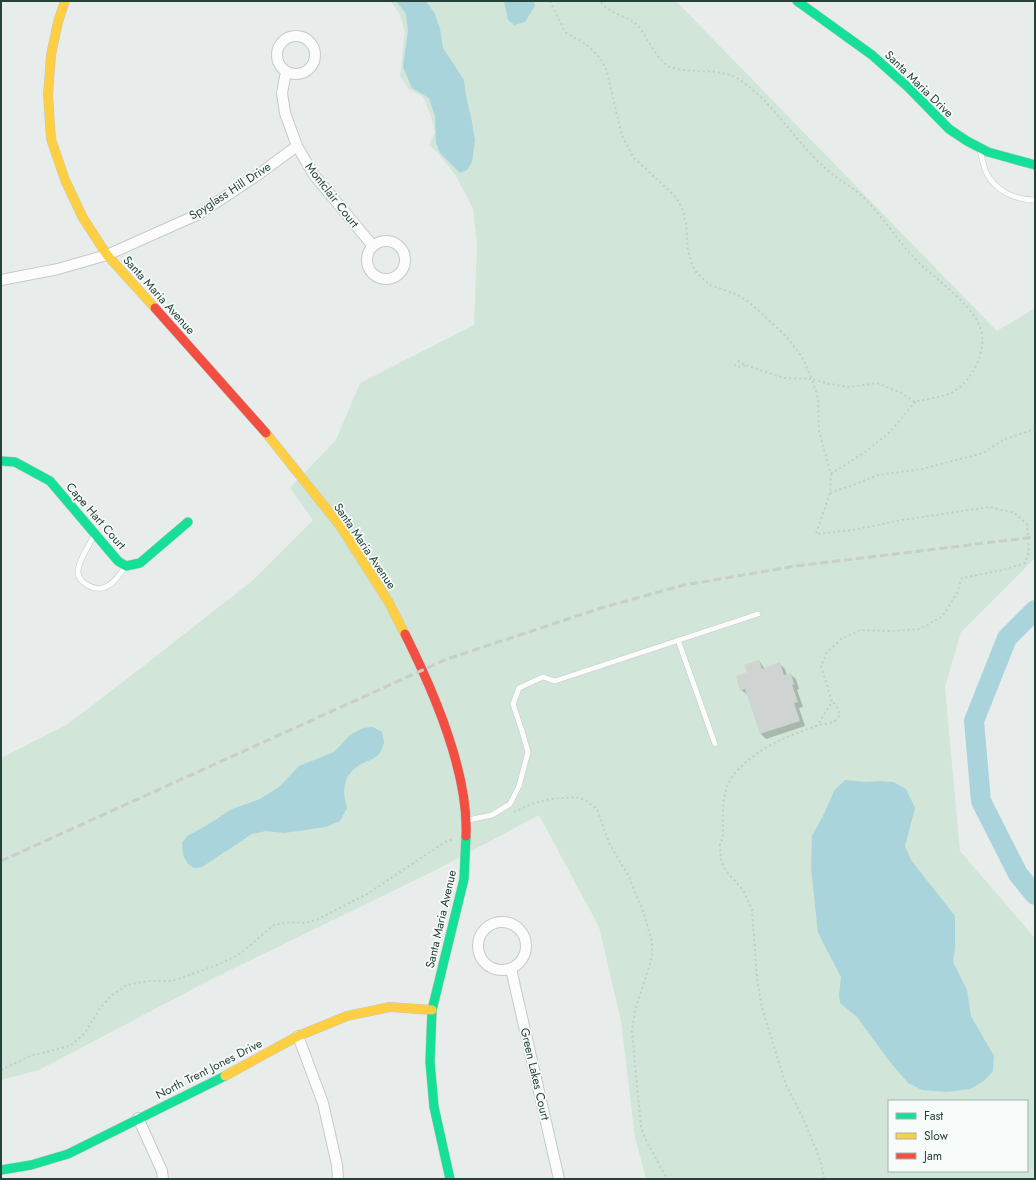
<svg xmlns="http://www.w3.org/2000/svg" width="1036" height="1180" font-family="Jost,sans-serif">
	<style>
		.green { fill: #d1e6d8; fill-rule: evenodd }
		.water { fill: #a9d4db }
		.shadow { fill: #0003 }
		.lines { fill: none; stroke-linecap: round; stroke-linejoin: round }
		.river { stroke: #a9d4db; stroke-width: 20 }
		.building { fill: #cfd4d2 }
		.lane-casing { stroke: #c5cac8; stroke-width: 6 }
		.street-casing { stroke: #c5cac8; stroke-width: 12 }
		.fast-casing { stroke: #c3cbc8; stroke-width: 10 }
		.slow-casing { stroke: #c3cbc8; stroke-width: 10 }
		.jam-casing { stroke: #c3cbc8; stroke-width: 10 }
		.path { stroke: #c3ccca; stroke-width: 2; stroke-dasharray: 2 3; stroke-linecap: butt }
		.lane { stroke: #fcfcfc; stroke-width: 5 }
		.street { stroke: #fcfcfc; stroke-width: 10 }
		.fast { stroke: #16e098; stroke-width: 9 }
		.slow { stroke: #ffcf43; stroke-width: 9 }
		.jam { stroke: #f24e42; stroke-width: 9 }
		.rail { stroke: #c9cdcc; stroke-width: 3; stroke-dasharray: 8 4; stroke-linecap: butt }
		.labels { text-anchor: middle; stroke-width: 3.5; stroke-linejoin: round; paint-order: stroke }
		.street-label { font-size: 12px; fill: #24423a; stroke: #f7fbf9 }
	</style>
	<rect width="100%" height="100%" fill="#e8edeb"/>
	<path class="green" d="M390,1H676L997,331L1035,308V558L961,632L945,687L960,851L1035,938V1179H646L635,1137L621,1021L599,927L539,815L434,871L210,980L39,1070L1,1080V758L68,724L146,664L252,581L313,520L290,488L336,440L360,383L474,325L477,245L473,209L456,176L438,153L429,145L435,132L432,119L423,97L409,89L400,76L405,32L399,13ZM889,1101H1027V1171H889Z"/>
	<path class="water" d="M396,1H426L435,14L440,29L443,48L464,80L466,96L471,117L475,140L472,162L467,170L460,173L440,153L436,143L435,116L429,98L412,88L403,67L408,31L406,14Z
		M504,1H534L535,6L525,22L514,25L508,20Z
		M373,727L382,732L384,742C383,746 381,753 377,756C374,759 367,761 363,763C344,773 341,789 347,808L340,821L326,827L284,833L266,831L252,834L202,867L194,868L188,864L183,855L182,843L187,836L204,827L232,809L260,799L279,787L299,766L334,752L350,735L363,728Z
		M845,780L866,782L880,781L893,782L906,789L915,808L905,846L911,860L955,916V948L953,962L967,990L971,1016L994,1056L993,1071L984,1081L970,1089L947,1092L922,1090L908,1083L890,1062L857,1017L840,1003L839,995L841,977L818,933L811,869L812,836L824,814L834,791Z"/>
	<path class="shadow" d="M759,661L765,669L780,664L785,669L787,675L790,674L796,679L799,689L797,690L803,707L799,708L805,726L766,739L761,734L748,695L741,690L748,673Z"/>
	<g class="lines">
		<path class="river" d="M1035,610L1007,638L974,721L981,801L1018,874L1035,895"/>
	</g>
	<path class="building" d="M759,660L762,669L780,662L784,675L791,673L794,684L792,685L798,702L794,703L800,721L760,734L745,689L740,691L736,676L747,672L744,665Z"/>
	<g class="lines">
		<g class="lane-casing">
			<path id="lane" d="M980,150C982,157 983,165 986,172C995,191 1015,200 1035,200
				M94,536C88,547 80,558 78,570C77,582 92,590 103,588C113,585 120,574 125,567
				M678,640L715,744
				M468,820L492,815L510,804L519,786L528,752L522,731L513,704L519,688L543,677L555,681L758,614"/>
		</g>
		<g class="street-casing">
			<path id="street" d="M277 55a19 19 0 1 1 38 0a19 19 0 1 1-38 0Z
				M286,72L282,93L285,113L297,146L314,175L373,246
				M367 260a19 19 0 1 1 38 0a19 19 0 1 1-38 0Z
				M1,280L58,269L107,255L199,214L259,174L297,146
				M478 946a24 24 0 1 1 48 0a24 24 0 1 1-48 0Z
				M511,969L559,1179
				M298,1036L323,1103L337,1165L338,1179
				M138,1118L162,1171L163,1179"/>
		</g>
		<g class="fast-casing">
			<path id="fast" d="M797,1L872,55L910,89L949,129L967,141L988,152L1035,165
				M1,461L15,462L50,481L118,561L126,566L140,563L188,522
				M1,1170L31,1165L68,1154L225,1076
				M450,1179L434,1107L430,1062L432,1010L464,879L466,836"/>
		</g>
		<g class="slow-casing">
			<path id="slow" d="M65,1L58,22L51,55L48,95L51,139L65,180L83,218L107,255L155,308
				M266,433L341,527L388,601L405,634
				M225,1076L298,1036L347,1016L390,1007L432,1010"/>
		</g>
		<g class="jam-casing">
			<path id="jam" d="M155,308L266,433
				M405,634C433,690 469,772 466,836"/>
		</g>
		<path class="path" d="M550,1L565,32L587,45L600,58L606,68L622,136L634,158L676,197L682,208L686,224L688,249L691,262L695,271L710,285L733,293L749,302L787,337L802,357L812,379L829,384L850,387L877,383L901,393L915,402C925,399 936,398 946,395C970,387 989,351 980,327C973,305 934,278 917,261C898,241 883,217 864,198C852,186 836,179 824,167C794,140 774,103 740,80C720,67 695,74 673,68C658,64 648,38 639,27C630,16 610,15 600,1
			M745,365L738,367L735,365L739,361L745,365L784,378L812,379L818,398L819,431L831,474L830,493L816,534L853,530L902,520L990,507L1014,513L1027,524L1029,552L1025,563L1003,570L962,578L957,593L943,616L920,629L891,631L860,630L841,639L827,652L821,666L832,702L817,726
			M831,474L865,452L890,432L915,402
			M830,493L853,485L878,475L922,469L983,453L1005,439L1035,429
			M514,812L531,804L550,799L576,797L585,800L597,809L609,843L628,875L642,908L652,941V957L635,1011L632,1031L641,1127L645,1138L667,1179
			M1,1070L30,1056L70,1046L85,1033L100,1008L111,996L127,985L148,981H166L175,980L217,965L240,954L274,925L291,922L305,923L316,920L367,894L445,842L453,839
			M824,1179L821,1163L816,1149L803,1118L786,1085L762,1008L757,978L752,909L743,890L726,871L721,861L720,844L723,837C723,819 721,797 730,780C733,774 739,769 744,764C766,744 789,736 816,726C822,724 834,724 838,718C842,712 836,706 833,702"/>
		<use href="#lane" class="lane"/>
		<use href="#street" class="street"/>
		<use href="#fast" class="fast"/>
		<use href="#slow" class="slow"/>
		<use href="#jam" class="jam"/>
		<path class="rail" d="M1,861L447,659L601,608L684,585L796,566L1035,537"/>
	</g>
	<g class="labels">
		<g class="street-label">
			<text transform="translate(919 84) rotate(44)" y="4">Santa Maria Drive</text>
			<text transform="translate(230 191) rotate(-33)" y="4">Spyglass Hill Drive</text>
			<text transform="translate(332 195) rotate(52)" y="4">Montclair Court</text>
			<text transform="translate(159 295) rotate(48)" y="4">Santa Maria Avenue</text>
			<text transform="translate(96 516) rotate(49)" y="4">Cape Hart Court</text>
			<text transform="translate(365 546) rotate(56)" y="4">Santa Maria Avenue</text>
			<text transform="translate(441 919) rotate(-77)" y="4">Santa Maria Avenue</text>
			<text transform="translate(209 1069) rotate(-27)" y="4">North Trent Jones Drive</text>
			<text transform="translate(535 1074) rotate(77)" y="4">Green Lakes Court</text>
		</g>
	</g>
	<rect width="1036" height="1180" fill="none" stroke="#24423a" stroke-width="4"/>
	<rect x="888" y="1100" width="140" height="72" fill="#f7fbf9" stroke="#a3b1ad"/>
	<rect x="896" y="1113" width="20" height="6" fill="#16e098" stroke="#a3b1ad"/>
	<text x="924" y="1120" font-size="12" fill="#24423a">Fast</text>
	<rect x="896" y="1133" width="20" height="6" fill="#ffcf43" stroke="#a3b1ad"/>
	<text x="924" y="1140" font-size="12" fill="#24423a">Slow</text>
	<rect x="896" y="1153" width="20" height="6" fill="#f24e42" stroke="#a3b1ad"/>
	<text x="924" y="1160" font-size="12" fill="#24423a">Jam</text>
</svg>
